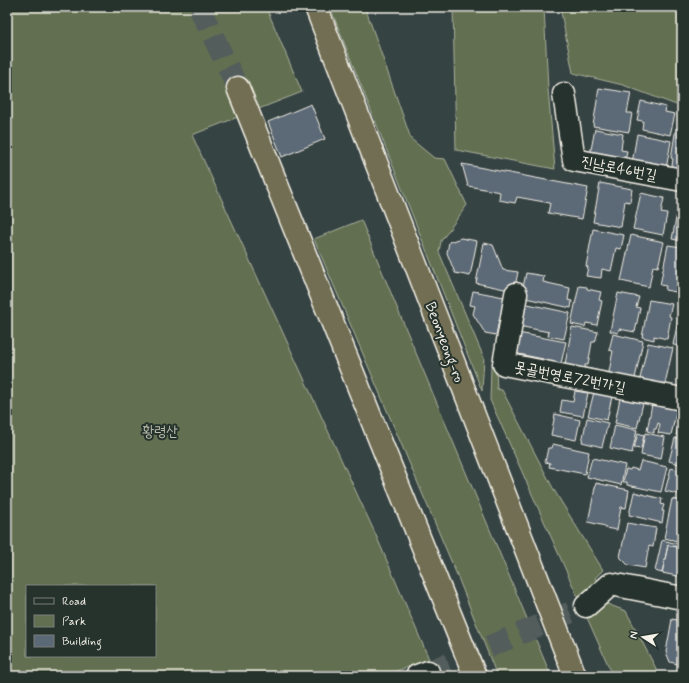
<svg xmlns="http://www.w3.org/2000/svg" width="689" height="683" font-family="Mynerve,'Poor Story',sans-serif">
	<style>
		.green { fill: #626f51; stroke: #abb09c; fill-rule: evenodd }
		.building { fill: #5b6976; stroke: #f4f1e8 }
		.lines { fill: none; stroke-linecap: round; stroke-linejoin: round }
		.street-tunnel { stroke: #525d5c; stroke-width: 22; stroke-dasharray: 22 11; stroke-linecap: butt }
		.highway-tunnel { stroke: #525d5c; stroke-width: 22; stroke-dasharray: 22 11; stroke-linecap: butt }
		.street-casing { stroke: #f4f1e8; stroke-width: 25 }
		.highway-casing { stroke: #f4f1e8; stroke-width: 25 }
		.street { stroke: #26332d; stroke-width: 22 }
		.highway { stroke: #726e52; stroke-width: 22 }
		.labels { text-anchor: middle; stroke-width: 4; stroke-linejoin: round; paint-order: stroke }
		.street-label { font-size: 15px; fill: #f4f1e8; stroke: #26332d }
		.park-label { font-size: 15px; fill: #babdac; stroke: #26332d }
	</style>
	<rect width="100%" height="100%" fill="#364343"/>
	<filter id="ink" filterUnits="userSpaceOnUse"><feTurbulence type="fractalNoise" baseFrequency=".025" numOctaves="2"/><feDisplacementMap in="SourceGraphic" scale="8" xChannelSelector="R" yChannelSelector="G"/><feConvolveMatrix kernelMatrix="1 2 1 2 8 2 1 2 1" color-interpolation-filters="sRGB"/></filter>
	<g filter="url(#ink)">
		<path class="green" d="M7,7H266L302,92L192,135L375,533L429,659L383,676H23L7,671ZM27,586H155V656H27Z
			M330,7H365L411,139L434,158L445,159L467,205L441,241L439,252L484,358L482,391Z
			M453,7H544L548,89L555,169L456,150Z
			M560,7H682V123H678L679,106L623,85L573,73Z
			M361,220L398,310L551,676H497L457,575L314,239Z
			M491,366L496,370L497,389L502,390L554,490L603,570L595,578L607,604L626,611L660,676H613L490,400Z"/>
		<path class="building" d="M599,88L631,93L627,113H632L629,132L593,126Z
			M641,101L666,107L665,112L675,114L670,135L642,129L643,121L637,120Z
			M311,104L325,139L282,157L268,122Z
			M676,128L682,129V174L671,172L673,159L671,158Z
			M595,129L623,134L621,150L627,151L624,166L589,160Z
			M637,134L671,141L666,169L632,163Z
			M462,164L588,188L582,219L548,213L550,203L517,197L515,203L499,200L500,192L468,186Z
			M600,183L632,189L630,202L625,201L621,227L593,222Z
			M641,193L664,198L661,213L667,214L663,235L633,229Z
			M680,198H682V241L672,239Z
			M593,229L624,235L621,249L616,248L611,271L602,269L601,278L586,276L588,267L586,266Z
			M631,235L664,242L658,267L653,266L649,287L621,281Z
			M461,238L477,241L470,276L455,273L447,253L449,242Z
			M484,243L493,245L503,270L518,272L514,291L476,283Z
			M668,245L682,247V290L677,289L676,292L665,290L666,286L660,285Z
			M526,273L544,276L543,282L570,288L568,300L572,301L571,308L521,297Z
			M579,286L587,287V289L601,292L599,300L602,301L597,325L586,323L585,327L571,324Z
			M473,291L509,298L505,321L499,320L496,335L485,333L473,314L475,306L470,305Z
			M618,293L639,297L636,307L640,308L635,332L619,329L618,333L610,331Z
			M649,300L672,304L669,316L671,317L667,339L654,336V340L642,337Z
			M523,303L570,313L564,339L548,336L549,332L518,326Z
			M681,306H682V346L673,345Z
			M572,327L598,332L595,342H592L588,365H585V368L596,370L595,375L564,369Z
			M518,333L566,342L560,368L541,365L543,359L514,353Z
			M613,334L643,341L634,383L608,377L613,351L609,350Z
			M648,343L673,348L664,388L639,383Z
			M575,391L588,393L583,416L560,412L562,400L573,402Z
			M594,392L612,396L607,420L588,416Z
			M620,398L643,403L637,428L615,423Z
			M652,404L677,409L671,435L658,433L660,424L658,423L656,429H654V433L647,431Z
			M682,410V437L676,435Z
			M555,414L580,420L576,440L551,435Z
			M587,418L608,423L602,447L582,442Z
			M615,425L637,430L632,453L610,448Z
			M638,433L644,435L641,449L634,448Z
			M645,433L665,437L661,459L641,455Z
			M675,438L682,440V465L669,461Z
			M553,444L589,452L585,474L549,467L550,463L545,462L548,448H552Z
			M592,458L625,465L621,485L587,477Z
			M641,461L667,467L661,492L627,485V482H623L626,469L630,470L631,468L638,470Z
			M671,468L682,471V495L665,491Z
			M596,483L629,490L626,508L621,507L617,530L605,528V526L588,522Z
			M634,492L662,499L661,504L664,505L662,511H664L662,523L629,515Z
			M672,499L682,501V542L664,538Z
			M627,523L656,528L653,547L649,546L645,568L628,565L620,557Z
			M662,540L682,545V548L668,545L662,573L655,571Z
			M668,545L682,548V577L662,573Z
			M672,619L682,621V665L670,662L666,652Z"/>
		<g class="lines">
			<path class="street-tunnel" d="M428,672L586,606"/>
			<path class="highway-tunnel" d="M199,7L238,88"/>
			<g class="street-casing">
				<path id="street" d="M564,94L574,160L682,180
					M516,294L504,364L682,399
					M586,606L611,584L682,598
					M417,676L428,672"/>
			</g>
			<g class="highway-casing">
				<path id="highway" d="M316,7L575,676
					M238,88L475,676"/>
			</g>
			<use href="#street" class="street"/>
			<use href="#highway" class="highway"/>
		</g>
	</g>
	<g class="labels">
		<g class="street-label">
			<text transform="translate(619 168) rotate(11)" y="5">진남로46번길</text>
			<text transform="translate(445 342) rotate(69)" y="5">Beonyeong-ro</text>
			<text transform="translate(570 377) rotate(11)" y="5">못골번영로72번가길</text>
		</g>
		<g class="park-label">
			<text x="160" y="436">황령산</text>
		</g>
	</g>
	<rect width="689" height="683" fill="none" stroke="#26332d" stroke-width="24"/>
	<rect x="12" y="12" width="665" height="659" fill="none" stroke="#f4f1e8" stroke-width="1.5" filter="url(#ink)"/>
	<rect x="26" y="585" width="130" height="72" fill="#26332d" stroke="#787f78"/>
	<rect x="34" y="598" width="20" height="6" fill="#26332d" stroke="#787f78"/>
	<text x="62" y="605" font-size="12" fill="#f4f1e8">Road</text>
	<rect x="34" y="615" width="20" height="12" fill="#626f51" stroke="#787f78"/>
	<text x="62" y="625" font-size="12" fill="#f4f1e8">Park</text>
	<rect x="34" y="635" width="20" height="12" fill="#5b6976" stroke="#787f78"/>
	<text x="62" y="645" font-size="12" fill="#f4f1e8">Building</text>
	<g transform="translate(643 637) rotate(282)" stroke="#26332d" stroke-width="3" paint-order="stroke">
	<path d="M0-3L7 15L0 10L-7 15Z" fill="#f4f1e8"/>
	<text y="-6" font-size="11" font-weight="bold" text-anchor="middle" fill="#f4f1e8">N</text>
	</g>
</svg>
